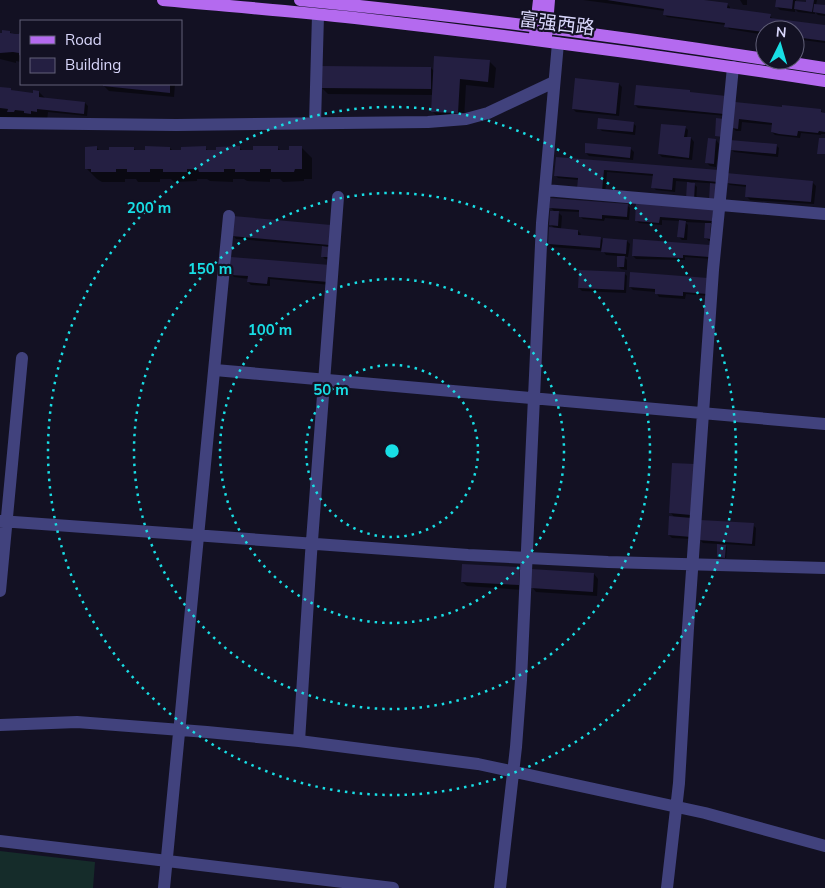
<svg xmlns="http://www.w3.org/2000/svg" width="825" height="888" font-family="Mulish,'Noto Sans SC',sans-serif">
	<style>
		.garden { fill: #152c2a }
		.shadow { fill: #0007 }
		.building { fill: #241f42 }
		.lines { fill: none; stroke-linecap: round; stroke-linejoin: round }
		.minor { stroke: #41427d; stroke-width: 12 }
		.major { stroke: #b46aef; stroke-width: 12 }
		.ring { fill: none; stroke: #18dee5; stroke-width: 2.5; stroke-dasharray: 2.5 5 }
		.labels { text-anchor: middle; stroke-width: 4.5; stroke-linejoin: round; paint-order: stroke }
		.street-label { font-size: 19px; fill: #d9d7fb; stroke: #131123 }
		.centre { fill: #18dee5; stroke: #131123; stroke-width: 2.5 }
		.ring-label { font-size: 15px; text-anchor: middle; font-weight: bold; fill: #18dee5; stroke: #131123; stroke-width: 4.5; stroke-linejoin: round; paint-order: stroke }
	</style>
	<rect width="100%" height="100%" fill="#131123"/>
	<path class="garden" d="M0,851L95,862L93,888H0Z"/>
	<path class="shadow" d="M583,0H698L727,4L730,7V10L770,16L773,19L825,27V43L795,39V30H765V35L729,29L726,25L667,17L664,14L665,11Z
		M740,0H747V5H743Z
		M787,0H796V2L807,4V0H817L816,5L825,6V16L818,15L815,12V14L798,12L795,9V12L780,10L777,7Z
		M10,32L13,35L20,36L21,33V62L16,61V63L0,59V34Z
		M489,61L496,68L494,88L466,85L464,119L439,118L433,112V95L328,94L321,87L431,68L434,71Z
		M104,84H175L174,97L109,91L104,86Z
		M619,84L622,87L619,116L576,112L573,109Z
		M0,88L10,89L13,92L34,94L39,92L46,99L85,103L88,106L87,116L48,112L47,121L0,118Z
		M689,91L727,116L638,108L635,105Z
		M736,103L821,111L825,114V134H821V135L801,133L800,138L775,135L772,132L773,125L742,122L741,131H736L733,128Z
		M633,123L636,126L635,135L602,131L599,128Z
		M685,127L688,130L687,138H691L694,142L692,160L662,157L659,154Z
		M716,140L719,144L716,167L710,166L707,163Z
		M776,145L779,148L778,157L734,152L731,149Z
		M97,148L100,151L133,148L137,151L170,148L173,151L205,148L209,151L240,148L243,151L278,148L281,151H290L302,148L312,158V179H304V181L283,182L280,179H270V182L247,181L244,179H233V182L210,181L207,179H197V181L174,182L171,179H160V182H138L136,179H125V182H102L97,179L87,169Z
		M631,149L634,152L633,160L589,156L586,153Z
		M557,159L719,171L721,184L692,182L697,187L696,202L687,199L689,182L676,181L675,192L656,190L653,187L654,176L607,172L605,194L579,180L558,178L555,175Z
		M726,182L813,183L816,186L814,204L750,200L747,197V187L730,185Z
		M627,205L630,208L629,220L605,218L604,221L583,219L580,216V212L557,211L562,216L561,229L578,231L581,234L580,236L600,238L604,242L627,241L630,244L628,257L623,256L627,260V270L621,269L618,266L619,256L606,255L603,251L552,247L549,244L555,229L551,225L555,212L550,207Z
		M637,205L712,210L714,224H710L713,227L712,241H709L706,238L707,223L685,222L688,225L687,240H682L679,237L680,221L662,220V225L639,223L636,220Z
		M331,226L332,247L327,246L331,251V260L325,259L322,256L323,246L236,239L233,235Z
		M710,246L712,259L685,257V260L636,259L633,256Z
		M329,266L331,285L270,279V286L251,285L248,282L249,279L234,277L231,274Z
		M624,273L627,276L626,293L582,291L579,288Z
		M707,279L709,296L686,294L685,299L659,297L656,292L633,290L630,287Z
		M694,465L693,539L672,538L669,535L675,518L670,512Z
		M753,525L756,528L755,546L724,544L727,547L726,558L718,557L719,544L703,543L700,540Z
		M463,565L524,573V590L467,586L462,582Z
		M594,574L598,579L597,596L536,592L532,587Z"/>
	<path class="building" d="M607,0H704L728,3L727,8L771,14L770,18L825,25V41L795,37V30H765V32L724,27L725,23L663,15L664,9Z
		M776,0H793L792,9L775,7Z
		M806,0H814L812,12L794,9L795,1L806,2Z
		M814,4L825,5V14L813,12Z
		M2,30L10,31V33L15,34H19L20,32H21V56L19,55V53L13,52L0,53V33H2Z
		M434,56L490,60L488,82L460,79L458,113L431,112Z
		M320,66L431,67V89L320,88Z
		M575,78L619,83L616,114L572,109Z
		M103,84H170V93L103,86Z
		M636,85L690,90V92L726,96L724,114L634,105Z
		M0,87L11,88V90L33,93V90L39,91V97L85,102L84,114L37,109V112L31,111V114L24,113V111L15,110L14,112H7L8,109L0,108Z
		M735,102L782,107V105L821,109V112L825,113V132L819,131L818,133L798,131L797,136L779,134L771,132L772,123L739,119L738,129L732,128Z
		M598,118L634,122L633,132L597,129Z
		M716,118L724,119L723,137L715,136Z
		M661,124L686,126L684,137H691L689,158L658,154Z
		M708,138L716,139L714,164L705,163Z
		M819,138H825V154H817Z
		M730,140L777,144L776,154L730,150Z
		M585,143L631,147L630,158L585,153Z
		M97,146V150H109V147H134V150H145V146L170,147V150H181V147L206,146V150H216V147L240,146V150H253V146H278V150H289V146H302V169H295L294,172H271V169H260V172H235V169H224V172H199L198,169H187V172H163V169H150V172H127V169H116V172H91V169H85V147Z
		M556,157L719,170L718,182L673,178L672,190L651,188L653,174L604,170L602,191L577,189L578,178L554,176Z
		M726,173L813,181L811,202L745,197L746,185L725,183Z
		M687,182L695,183L694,200L686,199Z
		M710,183L717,184L715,201L709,200Z
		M550,198L628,204L627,217L602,215V219L579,217V210L549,208Z
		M636,203L713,209L712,221L660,217L659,223L635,221Z
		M550,211H559L558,226L549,225Z
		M233,216L331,225L329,245L231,236Z
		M679,220L686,221L684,238L677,237Z
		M705,223H711L710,239L704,238Z
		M549,227L578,230V235L601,237L600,248L548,244Z
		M603,238L627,240L626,254L601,252Z
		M633,239L710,245L709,257L683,255V258L632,256Z
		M322,246L329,247L328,257H321Z
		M617,256H625L624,267H617Z
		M231,257L330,265L328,282L268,277L267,284L247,282L248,276L230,275Z
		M579,270L625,272L624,290L578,288Z
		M630,272L708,278L707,294L683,292V296L655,294V289L629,287Z
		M672,463L695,464L691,515L669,513Z
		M669,516L692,518L691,537L668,535Z
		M700,520L754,523L752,544L698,540Z
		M717,544L726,545L725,558L717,557Z
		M462,564L520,567L519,585L461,582Z
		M531,569L594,573L593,592L530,588Z"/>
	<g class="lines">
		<path class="minor" d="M0,123L176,125L428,122L466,119L488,113L554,82
			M315,123L318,15
			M545,190L825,214
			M215,370L825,424
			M0,521L468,555L608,562L825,568
			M0,591L22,358
			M0,725L77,722L207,732L299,741L478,764L705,813L825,846
			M299,741L311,554L338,197
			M0,841L393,888
			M164,888L229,216
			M500,888L516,747L521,680L542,223L558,43
			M667,888L679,783L688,628L713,270L733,67"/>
		<path class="major" d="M163,0C227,6 291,11 355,18C512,36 669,57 825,81
			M300,0C455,15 611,35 765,59
			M535,35L539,0
			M546,36L549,0
			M773,60L825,68"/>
	</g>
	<g class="ring">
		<circle cx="392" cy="451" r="86"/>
		<circle cx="392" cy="451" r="172"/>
		<circle cx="392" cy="451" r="258"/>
		<circle cx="392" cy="451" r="344"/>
	</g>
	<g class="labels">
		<g class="street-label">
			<text transform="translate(557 23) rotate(7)" y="7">富强西路</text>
		</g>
	</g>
	<circle cx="392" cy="451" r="8" class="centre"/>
	<g class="ring-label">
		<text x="149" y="213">200 m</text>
		<text x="210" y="274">150 m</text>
		<text x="270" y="335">100 m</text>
		<text x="331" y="395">50 m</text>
	</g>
	<rect x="20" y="20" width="162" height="65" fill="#131123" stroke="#626079"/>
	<rect x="30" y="36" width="25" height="8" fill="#b46aef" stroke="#626079"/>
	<text x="65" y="45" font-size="15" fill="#d9d7fb">Road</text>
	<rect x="30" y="58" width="25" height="15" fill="#241f42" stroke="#626079"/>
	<text x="65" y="70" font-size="15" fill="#d9d7fb">Building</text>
	<g transform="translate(780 45) rotate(5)"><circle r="24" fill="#131123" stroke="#626079"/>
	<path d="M0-4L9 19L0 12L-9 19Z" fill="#18dee5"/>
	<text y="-8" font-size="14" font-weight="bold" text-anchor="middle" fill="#d9d7fb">N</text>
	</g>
</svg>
